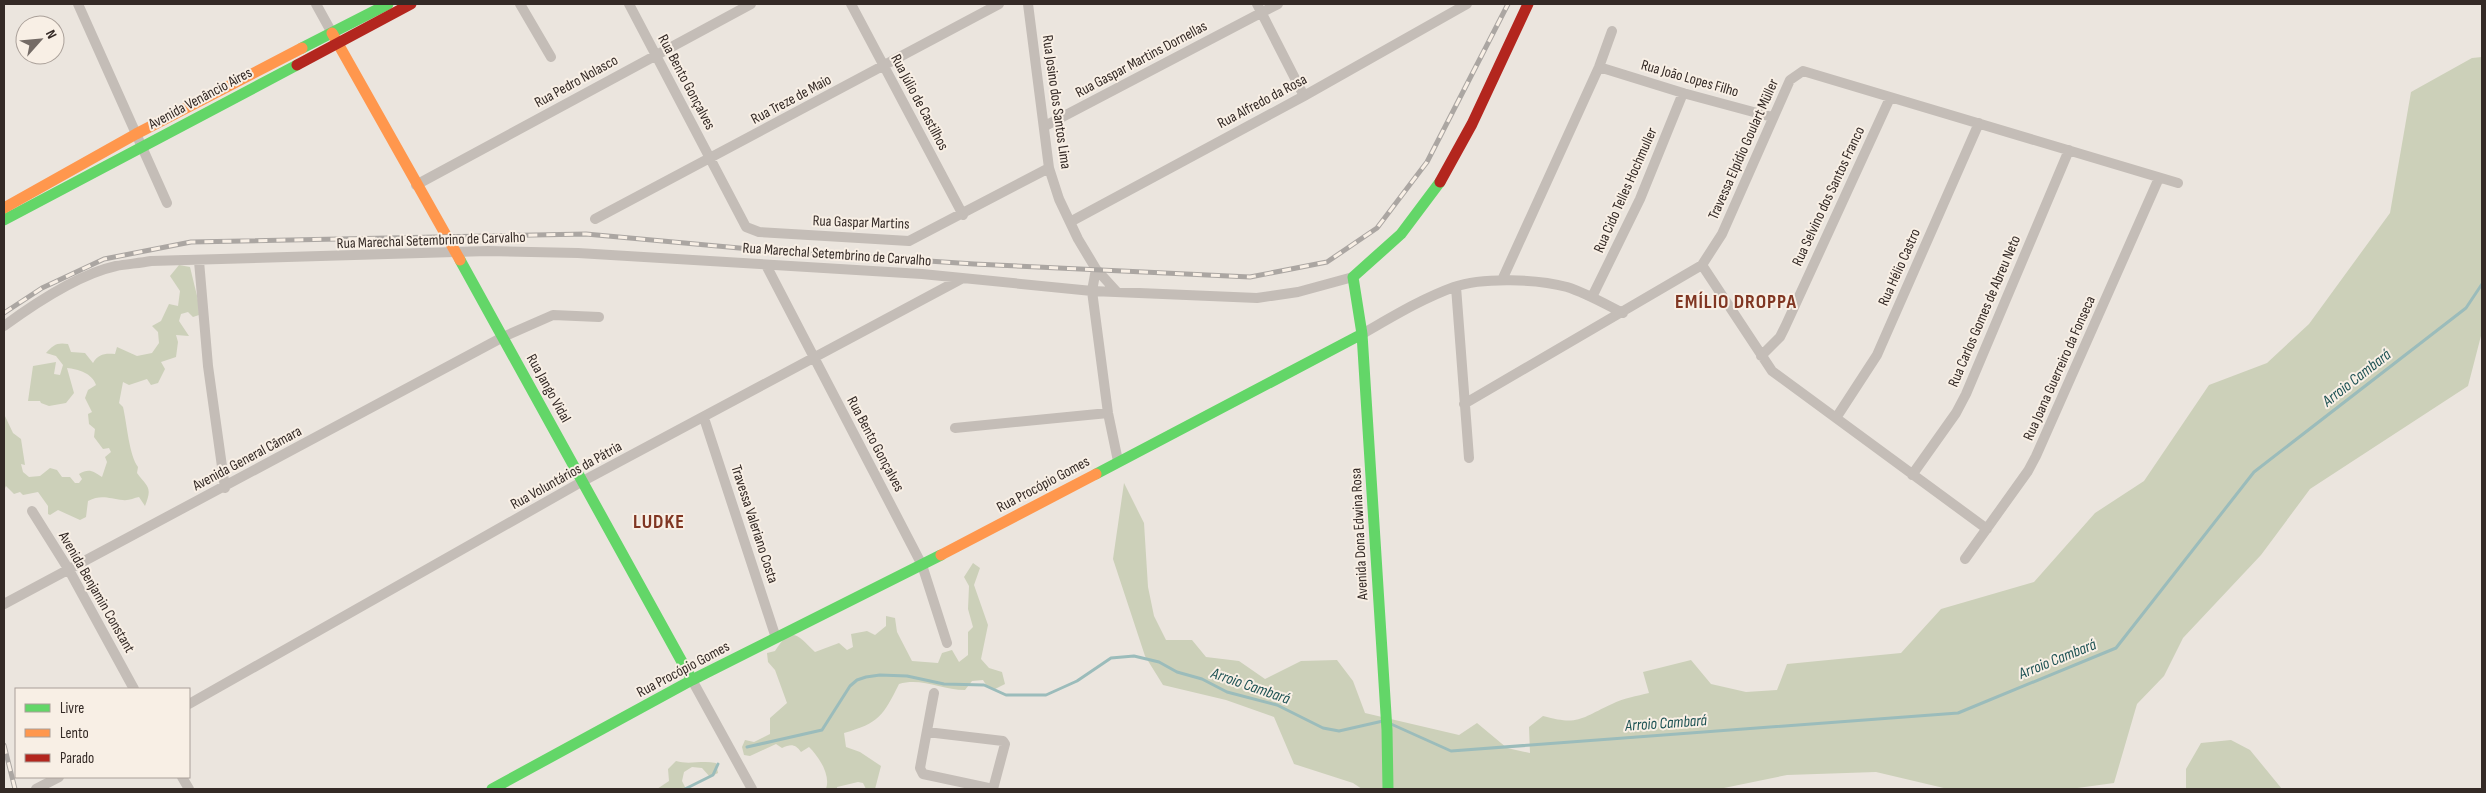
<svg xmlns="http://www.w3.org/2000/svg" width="2486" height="793" font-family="'Sofia Sans Condensed',sans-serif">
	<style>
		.green { fill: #ccd0b9 }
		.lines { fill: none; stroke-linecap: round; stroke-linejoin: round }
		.stream { stroke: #9bbcbb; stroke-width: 3 }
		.street { stroke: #c4bdb7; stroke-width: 10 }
		.fast { stroke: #63d668; stroke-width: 11 }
		.slow { stroke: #ff974d; stroke-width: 11 }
		.jam { stroke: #b3261e; stroke-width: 11 }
		.rail-casing { stroke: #aba6a2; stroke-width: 5 }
		.rail { stroke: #f8efe5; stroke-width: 3; stroke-dasharray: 9; stroke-linecap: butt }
		.labels { text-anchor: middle; stroke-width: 4; stroke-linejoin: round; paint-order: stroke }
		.street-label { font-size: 15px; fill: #342a26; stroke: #f8efe5 }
		.water-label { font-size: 16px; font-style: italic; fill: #1d5254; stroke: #f8efe5 }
		.district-label { font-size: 20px; font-weight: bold; letter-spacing: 1px; fill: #803622; stroke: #f8efe5 }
	</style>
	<rect width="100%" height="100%" fill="#ebe5de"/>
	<path class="green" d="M2482,57V332L2468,386L2310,489L2261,555L2183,638L2164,676L2137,704L2114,783L2070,789H1948L1876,772L1787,775L1719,789H1362L1353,783L1294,764L1274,717L1226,700L1163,685L1145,656L1113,559L1124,483L1144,523L1148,587L1154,616L1166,640H1192L1206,657L1239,661L1265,679L1301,661L1337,660L1353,681L1365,713L1459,735L1477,723L1507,748L1530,753L1529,727L1543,716C1579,726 1581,718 1612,704C1623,698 1637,696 1649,693L1643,672L1691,660L1711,684L1746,692L1777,690L1787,664L1901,653L1941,609L2034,582L2095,513L2144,481L2209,385L2267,363L2309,324L2390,213L2411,92L2472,58Z
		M179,265L190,267L198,300L199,315L193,317L188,312L181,314L179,321L189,336L176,335L178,342L176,357L161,362L165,369L158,383L151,385L147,379L129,385L123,382L119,403L123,407C127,424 129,455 138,467L137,473C147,487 153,486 145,506L139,497C134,498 128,501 123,500C109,499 102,494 88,501L86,517L80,520L58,510L50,515L48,514V506L38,492L23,495L20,492L14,494L6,486L4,490V414L13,433L21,439L25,465L21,464L23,472L29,477L40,476L50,468L57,470L62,477H70L75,483H79L82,479L79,474C89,468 93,471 102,477L107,462L105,457L111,452L109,448L103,449L94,437L95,429L89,424L88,414L92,412L85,398L88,390L96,385C92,373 78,369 67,368L74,393L66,403L49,406L41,403L40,401H28L33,366L56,362L54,374L60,375L63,365L56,356L46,353C53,345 57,342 68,344L71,352L85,353L93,363C98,354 105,353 115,354L117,347L137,356L152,353L159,343L158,332L152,326L161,321L169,304L178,306L180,291L170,276Z
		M973,563L980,568L974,585L988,625L981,659L989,668L1002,672L1005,684L995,689L988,688L983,680L972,681L965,690C942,690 921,677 899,684C883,716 879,723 844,733L846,747L860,752L881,766L875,789H866L863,783L858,782L837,787V789H826C831,775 819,757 809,747L801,752C795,744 791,744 782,748L776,744L750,756L744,755L742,747L745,740L754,742L770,734V718L787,703L775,670L768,662L767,653L775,651C792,625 797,635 815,652L839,643L847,650L853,647L851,634L867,631L875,635L886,626V616L895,618L897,632L912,661L938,663L942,653L952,650L959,662L968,655V632L973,627L968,609L969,586L964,577Z
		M2231,740L2250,750L2282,789H2186V769L2201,743Z
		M676,761C689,765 702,760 716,763L718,773L710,777L702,768L692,767L684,772L682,781L686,789H657L669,781L668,769Z"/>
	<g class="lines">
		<path class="stream" d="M1391,724L1451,751L1958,713L2116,648L2254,472L2466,308L2482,284
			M747,747L822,730L850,686L857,680L866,677L880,675L907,676L944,684L984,685L1006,695H1046L1077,681L1111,658L1134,656L1159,662L1177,672L1202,679L1227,692L1277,705L1323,728L1339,731L1383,721
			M685,789L713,775L718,764"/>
		<path class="street" d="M78,4L167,203
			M316,4L332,33
			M520,4L551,57
			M629,4L746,227L759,232L909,241L1049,168
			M851,4L963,215
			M1028,4L1049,168L1059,199L1078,239L1096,269L1092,291L1108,413L1118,461
			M1257,4L1304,96
			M1599,67L1683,93L1772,117
			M1045,126L1278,4
			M416,185L751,4
			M595,219L999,4
			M1070,222L1304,96L1467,4
			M199,261L208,366L225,488
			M766,265L922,565L947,643
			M1702,265L1772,371L1987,529
			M1096,269L1117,292
			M1502,280L1599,67L1612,31
			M1456,287L1469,458
			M1592,297L1640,199L1683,93
			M4,326C34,304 79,274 116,266C128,264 140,263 151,261L488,251L578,253L922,274L1092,291L1257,298L1298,292L1353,277
			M1362,334C1392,317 1421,299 1454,287C1483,277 1538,279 1567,287C1586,293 1605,304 1623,313
			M1761,356L1780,337L1785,327L1890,98
			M1464,404L1702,265L1722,234L1790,80L1803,71L2178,183
			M704,418L776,638
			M1836,418L1877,355L1979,123
			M955,428L1108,413
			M1912,475L1956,413L1966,394L2069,150
			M32,511L69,570L134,689
			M1965,559L2028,471L2036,456L2159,178
			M4,604L503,337L553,315L599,317
			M692,680L752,789
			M934,693L920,768L923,774L993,789
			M189,704L583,481L961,279
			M927,732L1003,741L1005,744L993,789
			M182,777L189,789
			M36,789L59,777"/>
		<path class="fast" d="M302,48L388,4
			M4,220L297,65
			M460,260L692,680
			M1096,474L1362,334
			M492,789L692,680L941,555
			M1388,789L1387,730L1362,334L1353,277L1401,234L1440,182"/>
		<path class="slow" d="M332,33L460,260
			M4,208L136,134L302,48
			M941,555L1096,474"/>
		<path class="jam" d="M297,65L411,4
			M1440,182L1472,124L1528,4"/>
		<g class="rail-casing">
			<path id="rail" d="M4,313L42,288L104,259L191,242L586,234L761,250L974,264L1250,277L1327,262L1377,228L1427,162L1508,4
				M4,745L15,789"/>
		</g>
		<use href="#rail" class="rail"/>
	</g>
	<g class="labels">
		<g class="street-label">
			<text transform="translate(1141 59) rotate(-28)" y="5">Rua Gaspar Martins Dornellas</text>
			<text transform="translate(1690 78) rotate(16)" y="5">Rua João Lopes Filho</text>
			<text transform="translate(576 81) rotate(-29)" y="5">Rua Pedro Nolasco</text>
			<text transform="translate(687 82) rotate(62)" y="5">Rua Bento Gonçalves</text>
			<text transform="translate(200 98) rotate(-28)" y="5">Avenida Venâncio Aires</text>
			<text transform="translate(791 99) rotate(-28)" y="5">Rua Treze de Maio</text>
			<text transform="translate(1262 101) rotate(-28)" y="5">Rua Alfredo da Rosa</text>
			<text transform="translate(920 102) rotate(62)" y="5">Rua Júlio de Castilhos</text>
			<text transform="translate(1057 102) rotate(82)" y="5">Rua Josino dos Santos Lima</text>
			<text transform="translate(1743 149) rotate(-66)" y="5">Travessa Elpídio Goulart Müller</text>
			<text transform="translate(1625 190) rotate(-66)" y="5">Rua Cido Telles Hochmuller</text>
			<text transform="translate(1828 196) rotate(-65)" y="5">Rua Selvino dos Santos Franco</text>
			<text transform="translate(861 222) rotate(2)" y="5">Rua Gaspar Martins</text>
			<text transform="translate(431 240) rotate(-2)" y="5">Rua Marechal Setembrino de Carvalho</text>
			<text transform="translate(837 254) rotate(4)" y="5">Rua Marechal Setembrino de Carvalho</text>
			<text transform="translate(1899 267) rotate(-66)" y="5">Rua Hélio Castro</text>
			<text transform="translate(1984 311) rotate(-67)" y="5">Rua Carlos Gomes de Abreu Neto</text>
			<text transform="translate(2059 368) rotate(-66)" y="5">Rua Joana Guerreiro da Fonseca</text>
			<text transform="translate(549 388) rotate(61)" y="5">Rua Jango Vidal</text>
			<text transform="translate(876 444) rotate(62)" y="5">Rua Bento Gonçalves</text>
			<text transform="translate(247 458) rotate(-28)" y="5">Avenida General Câmara</text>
			<text transform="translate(566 475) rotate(-29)" y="5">Rua Voluntários da Pátria</text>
			<text transform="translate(1043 484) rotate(-28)" y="5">Rua Procópio Gomes</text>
			<text transform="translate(755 524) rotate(72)" y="5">Travessa Valeriano Costa</text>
			<text transform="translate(1359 534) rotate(-93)" y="5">Avenida Dona Edwina Rosa</text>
			<text transform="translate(97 592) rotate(60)" y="5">Avenida Benjamin Constant</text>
			<text transform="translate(683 669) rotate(-28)" y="5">Rua Procópio Gomes</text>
		</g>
		<g class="water-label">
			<text transform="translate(2356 377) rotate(-38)" y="6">Arroio Cambará</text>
			<text transform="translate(2057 658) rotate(-22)" y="6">Arroio Cambará</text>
			<text transform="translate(1251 685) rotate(19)" y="6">Arroio Cambará</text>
			<text transform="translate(1666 722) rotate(-4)" y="6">Arroio Cambará</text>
		</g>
		<g class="district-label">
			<text x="1736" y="308">EMÍLIO DROPPA</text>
			<text x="659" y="528">LUDKE</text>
		</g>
	</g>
	<rect width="2486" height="793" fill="none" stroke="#342a26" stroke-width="10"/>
	<rect x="15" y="688" width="175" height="90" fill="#f8efe5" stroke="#aaa099"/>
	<rect x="25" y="704" width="25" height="8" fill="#63d668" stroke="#aaa099"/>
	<text x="60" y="713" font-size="15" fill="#342a26">Livre</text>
	<rect x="25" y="729" width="25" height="8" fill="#ff974d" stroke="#aaa099"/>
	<text x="60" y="738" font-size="15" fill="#342a26">Lento</text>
	<rect x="25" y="754" width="25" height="8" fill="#b3261e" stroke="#aaa099"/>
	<text x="60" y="763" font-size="15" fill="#342a26">Parado</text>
	<g transform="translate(40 40) rotate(63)"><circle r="24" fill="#f8efe5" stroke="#aaa099"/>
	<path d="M0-4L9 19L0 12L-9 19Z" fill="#746b66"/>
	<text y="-8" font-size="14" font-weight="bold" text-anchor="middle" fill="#342a26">N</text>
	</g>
</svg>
